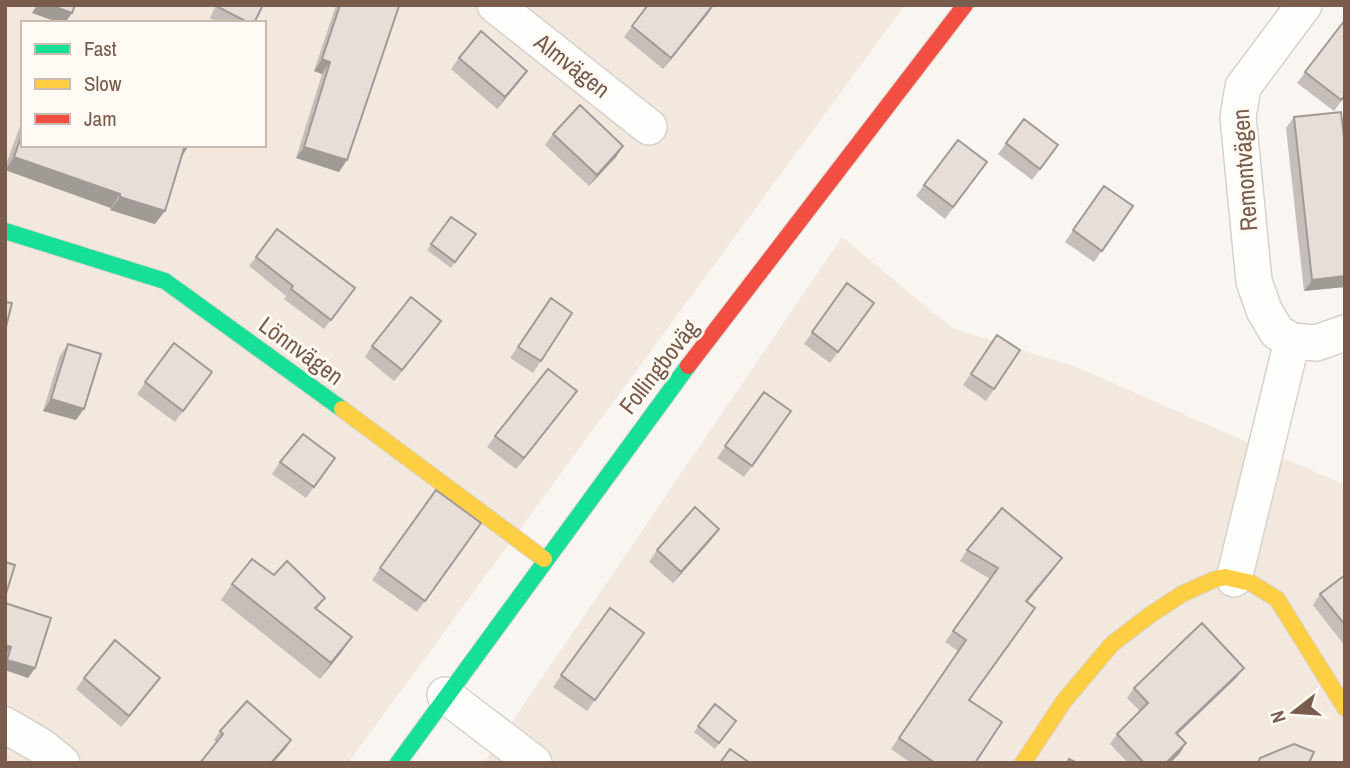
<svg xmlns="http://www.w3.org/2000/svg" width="1350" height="768" font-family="'Archivo Narrow',sans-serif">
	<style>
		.residential { fill: #f2e8de; fill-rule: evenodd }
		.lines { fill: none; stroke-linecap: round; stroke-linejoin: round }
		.street-casing { stroke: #d7d1cb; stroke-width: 38 }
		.fast-casing { stroke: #d9d2cb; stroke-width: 18 }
		.slow-casing { stroke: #d9d2cb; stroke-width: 18 }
		.jam-casing { stroke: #d9d2cb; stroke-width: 18 }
		.street { stroke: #fefefd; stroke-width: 35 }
		.fast { stroke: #16e098; stroke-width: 16 }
		.slow { stroke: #ffcf43; stroke-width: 16 }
		.jam { stroke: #f24e42; stroke-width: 16 }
		.wall { fill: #c6bfb9 }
		.shaded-wall { fill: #a19b96 }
		.building { fill: #e6ded7; stroke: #a19b96; stroke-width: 2 }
		.labels { text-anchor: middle; stroke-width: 6; stroke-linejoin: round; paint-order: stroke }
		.street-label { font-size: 24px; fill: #7a5c4d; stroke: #fffaf3 }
	</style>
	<rect width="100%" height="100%" fill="#f9f5f0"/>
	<path class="residential" d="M5,5H905L348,763H5ZM23,23H264V145H23Z
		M842,237L952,328L1076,367L1345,485V763H484Z"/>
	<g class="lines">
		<g class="street-casing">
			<path id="street" d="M495,5L649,127
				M1304,5L1243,87L1238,117L1254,281L1264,310L1277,332L1292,341L1316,343L1345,333
				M1234,579L1292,341
				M445,695L534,763
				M5,725L41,746L62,763"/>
		</g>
		<g class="fast-casing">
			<path id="fast" d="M5,231L165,281L342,409
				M398,763L688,366"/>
		</g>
		<g class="slow-casing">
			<path id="slow" d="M342,409L544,559
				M1023,763L1064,701L1112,644L1150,615L1182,594L1213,580L1225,577L1251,583L1277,599L1345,708"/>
		</g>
		<g class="jam-casing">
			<path id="jam" d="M688,366L965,5"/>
		</g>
		<use href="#street" class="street"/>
		<use href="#fast" class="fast"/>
		<use href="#slow" class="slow"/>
		<use href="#jam" class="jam"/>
	</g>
	<path class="wall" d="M216,5H263L254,23H219L210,18Z
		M336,5H397L347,160L339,172L296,158L322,74L314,71Z
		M707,15L663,69L624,37L632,26Z
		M1345,20V96L1334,111L1297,83Z
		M459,58L527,71L519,82L497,109L451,69Z
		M1294,117L1345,145V287L1304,291L1286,128Z
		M23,118V145H189L182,155L155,224L110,210L111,208L5,170V167Z
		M1024,119L1050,156L1032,180L998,154Z
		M553,134L623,146L616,157L589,186L545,145Z
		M979,173L945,219L916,196L924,185Z
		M1104,186L1133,206L1094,262L1065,242Z
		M451,217L476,234L451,268L427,250Z
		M256,257L355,288L324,329L284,299L286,296L249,266Z
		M847,283L874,303L830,363L804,344Z
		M551,298L572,313L533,373L510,358Z
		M441,321L394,381L365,357L372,346Z
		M997,335L1020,350L986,401L963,385Z
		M174,343L212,372L175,422L137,394Z
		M68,344L76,420L43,411L60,355Z
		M764,392L791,411L744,477L717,458Z
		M569,402L516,469L487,447L495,436Z
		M335,458L306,498L272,474L280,462Z
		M436,490L481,523L417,612L372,580Z
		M711,540L673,583L649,562L657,550Z
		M967,550L1062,558L1027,602L969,700L975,763H911L891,749L958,651L945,642L990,579L960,561Z
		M274,575L325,598L317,609L352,637L320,679L221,600L232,584Z
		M1345,575V646L1313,605L1320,594Z
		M5,603L35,668L28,678L5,670Z
		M610,608L644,633L587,711L553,687Z
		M1237,677L1178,734L1186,743L1180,753L1170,763H1128L1110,744L1117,734L1140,711L1127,698L1134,688Z
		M84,678L152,689L121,727L76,689Z
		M715,704L736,721L715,749L694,732Z
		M220,731L285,749L273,763H200L216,742L214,740Z"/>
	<path class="shaded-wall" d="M37,5H50L72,13L65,23H60L32,13Z
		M714,5L707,15L663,69L671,58Z
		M322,59L330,62L322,74L314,71Z
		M527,71L519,82L497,109L505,97Z
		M183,145H189L183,155L177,153Z
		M623,146L616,157L589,186L597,175Z
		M304,147L347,160L339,172L296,158Z
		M14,157L120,194L111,208L5,170Z
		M120,197L165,211L155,224L110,210Z
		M1345,276V287L1304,291L1312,280Z
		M441,321L433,332L394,381L402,370Z
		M577,391L569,402L516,469L524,458Z
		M51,399L84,409L76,420L43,411Z
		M719,529L711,540L673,583L681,572Z
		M1062,558L1054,569L1019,612L1026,601Z
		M352,637L341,653L320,679L331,663Z
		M5,645L11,647L5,655Z
		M7,660L35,668L28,678L5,670V662Z
		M1244,668L1237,677L1169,742L1176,733Z
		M160,678L152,689L121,727L129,716Z
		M291,740L285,749L273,763H271Z
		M1186,743L1180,753L1170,763H1166Z"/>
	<path class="building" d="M50,5H75L72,13Z
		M218,5H263L254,23H249L218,7Z
		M340,5L399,6L347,160L304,147L330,62L322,59Z
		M648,5H713L671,58L632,26Z
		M1345,20V96L1341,100L1305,72Z
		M481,31L527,71L505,97L459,58Z
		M580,105L623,146L597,175L553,134Z
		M1341,112L1345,145V276L1312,280L1294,117Z
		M1024,119L1058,145L1040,169L1006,143Z
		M23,131V145H185L165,211L120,197V194L14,157Z
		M958,140L987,162L953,207L924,185Z
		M1104,186L1133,206L1102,251L1073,230Z
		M451,217L476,234L455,262L431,244Z
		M277,229L355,288L331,320L291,289L293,286L256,257Z
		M847,283L874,303L838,352L812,332Z
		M411,297L441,321L402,370L372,346Z
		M551,298L572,313L541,361L518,347Z
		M5,302L12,303L5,331Z
		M997,335L1020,350L994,389L971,374Z
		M174,343L212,372L183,411L145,382Z
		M68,344L101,354L84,409L51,399Z
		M548,369L577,391L524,458L495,436Z
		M764,392L791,411L752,466L725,446Z
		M303,434L335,458L314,487L280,462Z
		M436,490L481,523L425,601L380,568Z
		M695,507L719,529L681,572L657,550Z
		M1002,508L1062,558L1026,601L1035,608L969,700L1002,722L975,763H935L899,738L966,640L953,631L998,568L967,550Z
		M252,559L274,575L287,561L325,598L315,608L352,637L331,663L232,584Z
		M5,562L15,565L5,597Z
		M1345,575V625L1320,594Z
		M5,603L51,618L35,668L7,660L11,647L5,645Z
		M610,608L644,633L595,700L561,675Z
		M1202,623L1244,668L1176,733L1186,743L1166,763H1144L1117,734L1148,703L1134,688Z
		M115,640L160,678L129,716L84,678Z
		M247,701L291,740L271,763H200L223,734L220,731Z
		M715,704L736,721L719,743L698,726Z
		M1294,744L1314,752L1309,763H1258L1260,758Z
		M730,749L750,763H720Z
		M1069,759L1077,763H1067Z"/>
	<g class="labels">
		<g class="street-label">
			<text transform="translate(572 66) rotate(38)" y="8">Almvägen</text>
			<text transform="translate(1245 170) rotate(-94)" y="8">Remontvägen</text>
			<text transform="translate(301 351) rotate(36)" y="8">Lönnvägen</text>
			<text transform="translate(659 367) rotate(-52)" y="8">Follingboväg</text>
		</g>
	</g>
	<rect width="1350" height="768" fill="none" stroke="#7a5c4d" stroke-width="14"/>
	<rect x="21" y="21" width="245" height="126" fill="#fffaf3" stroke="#cabbb1" stroke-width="2"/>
	<rect x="35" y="44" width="35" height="10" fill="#16e098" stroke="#cabbb1" stroke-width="2"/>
	<text x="84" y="56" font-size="21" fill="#7a5c4d">Fast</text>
	<rect x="35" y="79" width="35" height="10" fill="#ffcf43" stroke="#cabbb1" stroke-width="2"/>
	<text x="84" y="91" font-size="21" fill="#7a5c4d">Slow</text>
	<rect x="35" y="114" width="35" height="10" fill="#f24e42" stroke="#cabbb1" stroke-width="2"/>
	<text x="84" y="126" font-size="21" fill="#7a5c4d">Jam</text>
	<g transform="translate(1294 712) rotate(253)" stroke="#fffaf3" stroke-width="5" paint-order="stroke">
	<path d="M0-5L12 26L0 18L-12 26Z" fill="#7a5c4d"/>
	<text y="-10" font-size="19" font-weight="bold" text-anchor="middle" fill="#7a5c4d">N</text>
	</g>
</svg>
